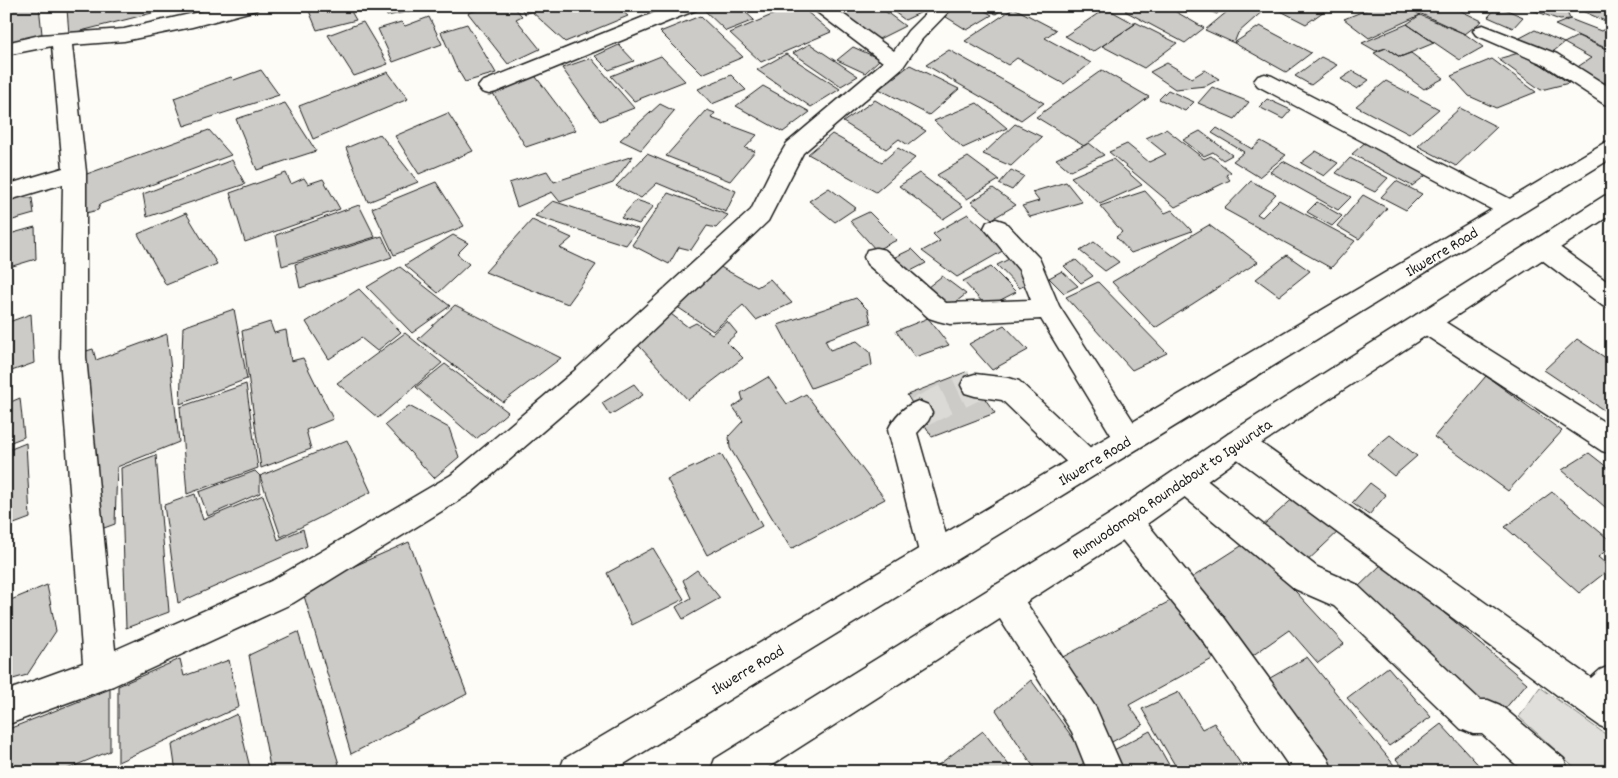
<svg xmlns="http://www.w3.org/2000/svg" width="1618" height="778" font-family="Dekko,sans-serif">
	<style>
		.green { fill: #e0dfdb; stroke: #7e7e7c }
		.building { fill: #cccbc8; stroke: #1c1c1c }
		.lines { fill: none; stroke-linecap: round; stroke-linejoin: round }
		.minor-tunnel { stroke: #dbdad6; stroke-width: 31; stroke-dasharray: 31 15; stroke-linecap: butt }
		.minor-casing { stroke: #1c1c1c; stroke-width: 3 }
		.major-casing { stroke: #1c1c1c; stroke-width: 3 }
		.minor { fill: #fdfcf7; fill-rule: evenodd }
		.major { fill: #fdfcf7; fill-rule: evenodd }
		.labels { text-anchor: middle; stroke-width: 4; stroke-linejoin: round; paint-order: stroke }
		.street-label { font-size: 16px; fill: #1c1c1c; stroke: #fdfcf7 }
	</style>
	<rect width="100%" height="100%" fill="#fdfcf7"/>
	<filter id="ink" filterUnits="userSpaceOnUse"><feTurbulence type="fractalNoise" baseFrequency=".02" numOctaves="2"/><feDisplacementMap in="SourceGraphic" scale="10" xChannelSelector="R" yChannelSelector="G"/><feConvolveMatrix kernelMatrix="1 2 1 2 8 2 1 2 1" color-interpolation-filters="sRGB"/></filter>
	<g filter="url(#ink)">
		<path class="green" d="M1540,687L1612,739V772H1580L1519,717Z"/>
		<path class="building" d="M6,6H39L42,34L6,43Z
			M78,6H155L156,12L69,34L67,9Z
			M307,6H348L356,20L317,30Z
			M372,6H419L420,9L387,16L385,11L374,13Z
			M490,6H513L522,16L516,19L540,49L508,64L468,13Z
			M519,6H616L628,16L565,42L531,11L525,14Z
			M705,6H739L754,20L726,31L702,8Z
			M793,6H800L831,32L761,62L730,33Z
			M831,6H878L905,26L877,40Z
			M886,6H921L926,10L905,20Z
			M959,6H977L992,15L967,30L943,15Z
			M982,6H1006L996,14Z
			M1133,6H1166L1204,28L1185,43L1125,11Z
			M1196,6H1223L1217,14Z
			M1234,6H1259L1265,9L1238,33L1234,43L1205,30Z
			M1271,6H1331L1306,24Z
			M1376,6H1406L1420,15L1369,38L1344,19Z
			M1421,6H1451L1482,21L1465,34L1415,11Z
			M1498,6L1523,17L1513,28L1488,17Z
			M1521,6H1554L1566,10L1570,19L1560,20Z
			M1584,6H1598L1612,11V24L1580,10Z
			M1014,8L1056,30L1045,38L1091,63L1064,84L1017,58L1008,65L965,41Z
			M1106,8L1135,24L1093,52L1065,36Z
			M1420,15L1465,34L1483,47L1460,60L1407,24Z
			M700,16L743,57L702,74L660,32Z
			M429,17L442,44L393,62L378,29L401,22L405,26Z
			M1570,19L1601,31L1612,25V51L1555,25Z
			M363,22L388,64L354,76L328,35Z
			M1135,22L1177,43L1144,68L1102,46L1135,24Z
			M467,24L496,73L465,82L455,65L441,32Z
			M1407,24L1434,43L1400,57L1386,48L1376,51L1362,43Z
			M1260,26L1311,53L1286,72L1234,43Z
			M1535,30L1564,43L1550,54L1518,39Z
			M1578,36L1612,52V78L1599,86L1573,70L1591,58L1564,43Z
			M810,44L858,76L841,86L793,53Z
			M619,45L634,61L609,70L595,56Z
			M853,47L880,59L865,73L837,60Z
			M1386,48L1400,57L1411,53L1444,78L1424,89L1374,53Z
			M949,50L1044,103L1021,120L926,65Z
			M1522,52L1569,83L1541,90L1498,59Z
			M786,54L840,89L811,107L757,70Z
			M661,56L685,81L634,101L611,76Z
			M1321,57L1337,65L1311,85L1295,76Z
			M591,58L634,108L600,121L562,68Z
			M1492,59L1536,92L1496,108L1469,96L1451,76Z
			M1167,63L1192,78L1205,70L1219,79L1206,86L1175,89L1150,72Z
			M910,65L959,89L929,115L879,89Z
			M261,70L279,95L184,126L174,98L231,77L234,80Z
			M1102,70L1149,97L1084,146L1036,117Z
			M1353,71L1369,80L1357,89L1341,79Z
			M388,72L408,99L313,139L299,106Z
			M533,73L576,130L526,147L491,90Z
			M731,75L746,90L712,104L698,89Z
			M1386,81L1439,109L1409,134L1356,106Z
			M763,86L810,112L783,132L736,106Z
			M1212,87L1249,102L1235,119L1198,103Z
			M1168,90L1194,102L1185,111L1159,99Z
			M1267,99L1291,110L1283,119L1259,107Z
			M875,100L926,131L908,145L899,139L886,149L843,122Z
			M285,103L316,151L257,170L236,119Z
			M977,103L1007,128L963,148L934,121Z
			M660,104L674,111L641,150L620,140Z
			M1460,108L1497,127L1456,166L1418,146Z
			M707,110L715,113L711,118L757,135L745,148L755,151L730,181L666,156Z
			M448,113L473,151L419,174L395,136Z
			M1015,124L1042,137L1011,166L983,154Z
			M1217,128L1252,149L1261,141L1286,155L1259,177L1233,161L1244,152L1212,133Z
			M1166,129L1204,159L1211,156L1231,172L1226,175L1230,180L1175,207L1109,152L1127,144L1149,162L1166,154L1146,138Z
			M209,130L231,155L100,204L98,210L82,214L84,175Z
			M1200,131L1232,155L1223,160L1213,152L1204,156L1183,140Z
			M380,134L418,182L368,202L346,148Z
			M832,134L882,162L898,148L915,158L876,192L808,154Z
			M1369,139L1429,173L1412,186L1352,154Z
			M1089,143L1104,155L1070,171L1056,159Z
			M1316,151L1338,163L1324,176L1301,163Z
			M647,154L736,191L726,212L657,183L641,198L616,186Z
			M633,156L613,183L560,202L552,192L517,207L509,183L547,171L554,182Z
			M968,157L999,180L967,199L937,175Z
			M1350,158L1388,178L1375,192L1336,173Z
			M1113,159L1142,185L1100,204L1071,177Z
			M232,160L245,184L147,217L143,194Z
			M1283,161L1351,197L1338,210L1270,172Z
			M1011,170L1024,176L1012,190L999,184Z
			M286,173L291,184L304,178L308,184L323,179L340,209L245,242L230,193Z
			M919,173L963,206L943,219L899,186Z
			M1251,181L1276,194L1257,214L1262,217L1279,200L1355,241L1331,268L1224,209Z
			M1396,181L1422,194L1406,210L1381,197Z
			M436,182L464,226L394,255L372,208Z
			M1066,182L1082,202L1030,217L1022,206L1039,201L1032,192Z
			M829,188L856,208L835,222L809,201Z
			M993,188L1016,205L992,219L971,202Z
			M1145,191L1165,213L1172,210L1192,231L1131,253L1116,237L1122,232L1100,206Z
			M668,193L728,215L716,228L707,226L691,250L679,247L669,264L632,245Z
			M1363,195L1387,208L1359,239L1337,226Z
			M12,197L32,198L34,214L6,222V199Z
			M636,200L654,206L639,224L621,218Z
			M553,201L638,229L626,245L535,216Z
			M1317,202L1342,216L1332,226L1307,212Z
			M359,205L375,237L282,266L276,235Z
			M869,212L897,240L876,250L850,221Z
			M186,213L217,264L166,285L138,234Z
			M968,214L1006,249L957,277L922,251L940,241L933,234Z
			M532,220L572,238L560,248L596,265L568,304L485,272Z
			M1209,225L1258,262L1155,328L1112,282Z
			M35,227L36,259L6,268V235Z
			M453,235L468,243L457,254L469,264L438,293L405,265Z
			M382,236L392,257L300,288L295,264Z
			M1094,242L1119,262L1105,271L1080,251Z
			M912,249L926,263L903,275L889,260Z
			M1287,255L1310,271L1279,296L1256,279Z
			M1011,258L1033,282L1019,288L997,265Z
			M1076,260L1093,276L1081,283L1064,266Z
			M713,263L757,287L770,279L792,303L756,320L743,305L713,331L670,302Z
			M400,267L450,306L412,333L367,287Z
			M991,267L1016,292L987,307L963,281Z
			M1062,271L1078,286L1064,293L1049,278Z
			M942,276L966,294L947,309L923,291Z
			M1098,282L1167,353L1132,370L1066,297Z
			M359,289L401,332L377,351L361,338L329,359L306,322Z
			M856,298L868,310L871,323L825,340L830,350L857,341L870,352L872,365L811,388L778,325Z
			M455,305L561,358L503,402L418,339Z
			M663,308L688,327L696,323L712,334L727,321L737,333L727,342L743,358L688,400L632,338Z
			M234,309L247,379L180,404L183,327Z
			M31,314L34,363L6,373V323Z
			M928,318L949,345L915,357L896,331Z
			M270,322L274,333L286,330L291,361L303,358L333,419L306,430L311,449L261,468L242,331Z
			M1004,325L1028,350L992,370L969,344Z
			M405,333L442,363L378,418L337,383Z
			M167,334L179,442L117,467L115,524L93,532L80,353L93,349L96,360Z
			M1577,339L1612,362V410L1608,413L1544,370Z
			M445,364L508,412L476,439L416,387Z
			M966,372L995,413L932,437L907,395Z
			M1486,376L1562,431L1508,491L1434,437Z
			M768,377L787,404L806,394L885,499L791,549L730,448L729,436L743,421L733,407L743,400L741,393Z
			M246,384L258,468L187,494L180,407Z
			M634,384L643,395L610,415L602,403Z
			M20,398L24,437L6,444V404Z
			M409,406L449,428L459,457L434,478L385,425Z
			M1390,435L1417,456L1394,476L1367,454Z
			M347,440L371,492L281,537L260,476Z
			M26,443L30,518L6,527V451Z
			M1589,453L1612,471V513L1562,470Z
			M721,454L762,526L707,555L667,479Z
			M156,455L169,612L126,628L121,468Z
			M255,471L260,476V493L208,516L199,492Z
			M1370,483L1386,495L1369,515L1352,503Z
			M1552,492L1612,542V546L1598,557L1611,568L1579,593L1505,527Z
			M195,494L203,520L263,495L278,540L303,529L307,546L178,603L164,505Z
			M1298,494L1341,529L1302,566L1259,529Z
			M1249,541L1344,644L1318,663L1289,630L1249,658L1185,582Z
			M409,542L467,694L351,754L302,589Z
			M653,548L684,599L632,625L607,573Z
			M1384,562L1527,683L1498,717L1354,591Z
			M697,570L720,598L683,619L676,607L691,598L683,580Z
			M47,585L56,631L27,675L6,681V602Z
			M1172,600L1214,658L1129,705L1143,725L1110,743L1057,660Z
			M298,632L339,764L323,772H271L249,655Z
			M1307,657L1398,770L1395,772H1331L1263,682Z
			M180,659L184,676L229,660L239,707L118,762V686Z
			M1388,667L1431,717L1389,746L1347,698Z
			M1031,680L1088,759L1073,772H1037L996,710Z
			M110,689V751L60,772H6V730Z
			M1179,692L1202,729L1214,723L1246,772H1179L1142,709Z
			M237,714L251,772H176L172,745Z
			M1441,724L1485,772H1407L1396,759Z
			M983,731L1014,772H929Z
			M1150,731L1173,772H1122L1110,752Z"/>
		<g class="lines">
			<path class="minor-tunnel" d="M918,413L975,385"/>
			<g class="minor-casing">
				<path id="minor" d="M225,6H259L256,10L192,27L124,41L72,45L86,172V357L115,650L271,581L451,475L573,372L751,210L772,168L787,143L883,62L809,6H832L894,51L908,31L933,6H954L922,39L903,67L803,153L768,221L593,388L471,493L293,603L113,686L6,725V691L83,663L60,357L63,184L6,201V185L63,168L52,46L6,55V43L40,35L124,29Z
					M671,6H699L696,10L496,92L489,94L482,92L478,87L482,82Z
					M1483,25L1557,54L1612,89V106L1604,104L1543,64L1476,35L1473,31L1476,27Z
					M1265,74L1272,76L1518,203L1522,209L1518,215L1510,217L1502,215L1258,86L1254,81L1258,76Z
					M996,219L1005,222L1039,258L1059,306L1139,430L1143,439L1139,448L1129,451L1119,448L1041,319L950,324L938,321L929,318L867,264L864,257L867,250L876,248L885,250L946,303L1031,300L1019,270L984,228L987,222Z
					M1542,238L1551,241L1612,285V309L1603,306L1533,253L1530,247L1533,241Z
					M1425,312L1434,315L1612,427V454L1602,451L1416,329L1412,322L1416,315Z
					M975,374L1009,378L1019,381L1098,455L1103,464L1098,473L1088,477L1078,473L1002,400L975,396L965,393L961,385L965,377Z
					M918,401L928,405L932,413L928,421L917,433L952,556L947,566L936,570L925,566L920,556L888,430C894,417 904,406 918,401Z
					M1238,431L1248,434L1591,678L1600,670L1612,665V731L1600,726L1580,712L1228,452L1224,443L1228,434Z
					M1185,467L1195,471L1317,567L1356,584L1480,700H1488L1500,705L1564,759L1569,772H1524L1482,734H1473L1461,729L1334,606L1295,589L1175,489L1170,480L1175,471Z
					M1126,507L1137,511L1223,616L1328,759L1333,772H1293L1201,638L1115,531L1111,521L1115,511Z
					M1004,582L1015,586L1096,708L1124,772H1088L1072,732L993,608L988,597L993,586Z"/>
			</g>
			<g class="major-casing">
				<path id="major" d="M1612,140V158L611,772H559L564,759L1604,143Z
					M1612,194V214L1248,452L1137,531L761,772H710L715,759L1115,511L1228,434L1604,196Z"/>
			</g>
			<use href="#minor" class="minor"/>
			<use href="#major" class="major"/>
		</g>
	</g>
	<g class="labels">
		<g class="street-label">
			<text transform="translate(1441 251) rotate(-31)" y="6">Ikwerre Road</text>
			<text transform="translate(1094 460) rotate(-31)" y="6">Ikwerre Road</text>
			<text transform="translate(1171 488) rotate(-34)" y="6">Rumuodomaya Roundabout to Igwuruta</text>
			<text transform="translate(747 669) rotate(-31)" y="6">Ikwerre Road</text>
		</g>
	</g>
	<rect width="1618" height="778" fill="none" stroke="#fdfcf7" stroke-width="25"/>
	<rect x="12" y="12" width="1593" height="753" fill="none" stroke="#1c1c1c" stroke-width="2" filter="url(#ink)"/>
</svg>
